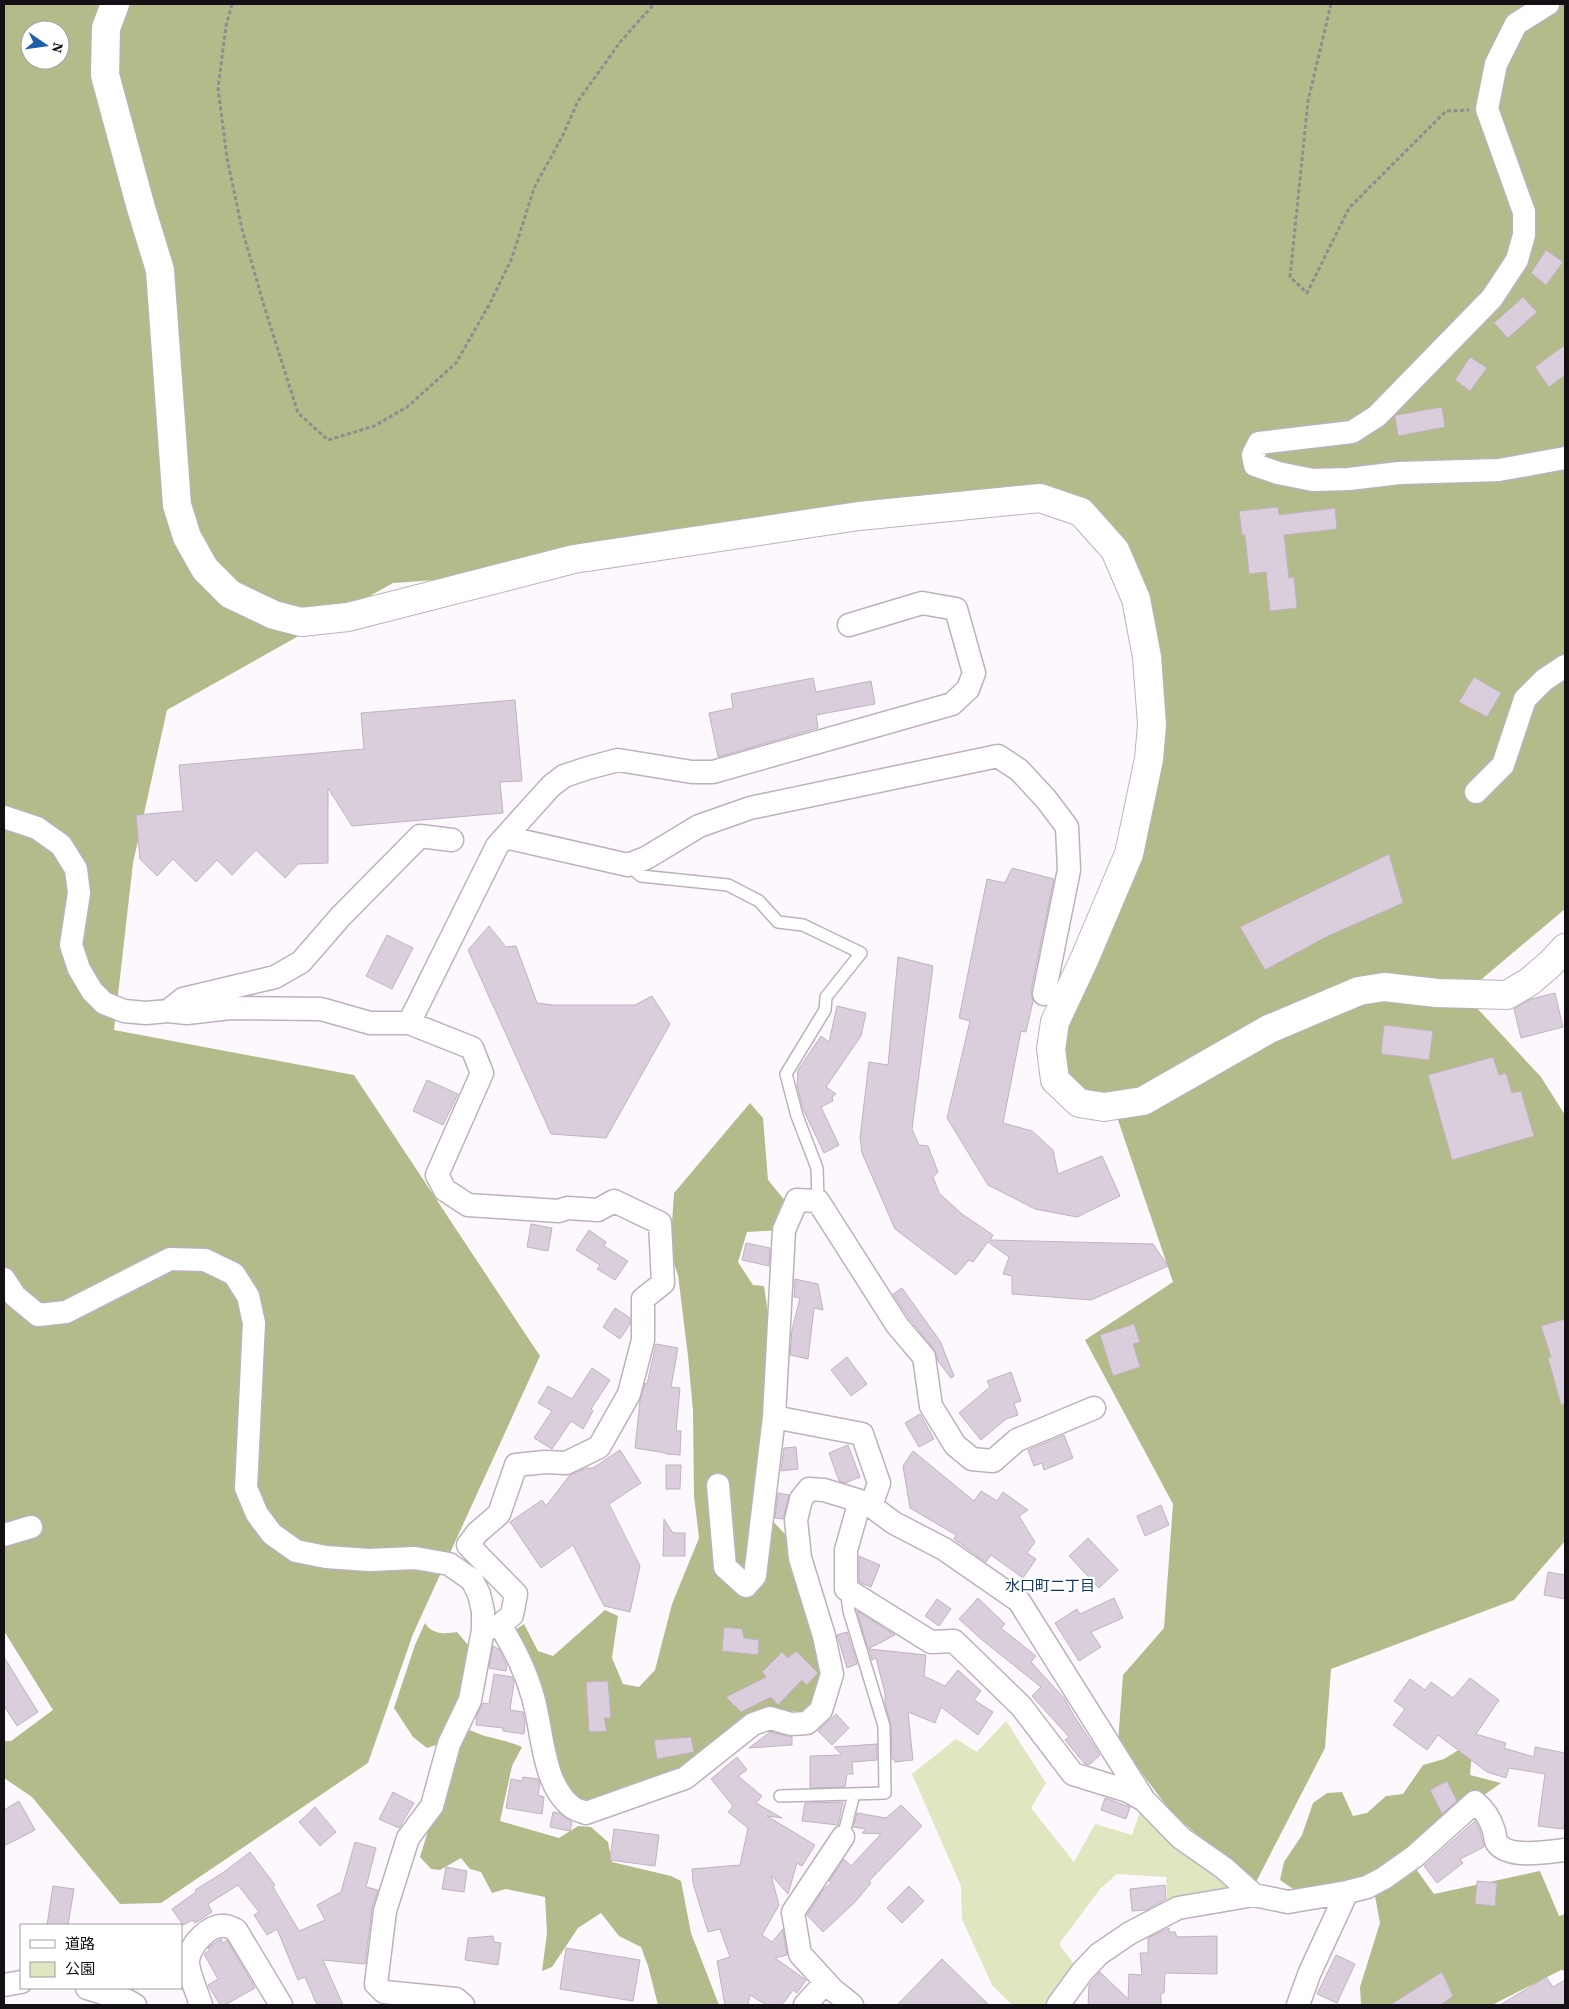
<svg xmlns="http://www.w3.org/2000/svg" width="1569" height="2009" font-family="'Source Serif 4','Noto Sans JP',serif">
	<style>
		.green { fill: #e0e6c0 }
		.forest { fill: #b4bb8a; fill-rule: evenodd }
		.building { fill: #dacedc; stroke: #bfb3c0 }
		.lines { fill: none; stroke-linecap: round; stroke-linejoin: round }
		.service-casing { stroke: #bdb1be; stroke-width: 14 }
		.minor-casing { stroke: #bdb1be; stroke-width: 25 }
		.tertiary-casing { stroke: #bdb1be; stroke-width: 30 }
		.path { stroke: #908c91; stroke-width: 3; stroke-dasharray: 4 2.5; stroke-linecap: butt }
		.service { stroke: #fff; stroke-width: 11 }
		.minor { stroke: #fff; stroke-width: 22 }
		.tertiary { stroke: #fff; stroke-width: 28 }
		.labels { text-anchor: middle; stroke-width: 4.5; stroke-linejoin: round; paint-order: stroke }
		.neighbourhood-label { font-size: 15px; fill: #0f386b; stroke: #fff }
	</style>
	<rect width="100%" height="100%" fill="#fdf8fe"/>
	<path class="green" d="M1006,1721L1046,1783L1031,1808L1074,1862L1095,1824L1132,1835L1144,1800L1245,1887L1167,1901L1166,1877L1117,1874L1100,1889L1059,1944L1077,1968L1053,2005H1012L992,1985L962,1919L961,1886L912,1774L956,1739L977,1752Z"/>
	<path class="forest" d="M4,4H1565V909L1464,994L1541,1077L1565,1115V1541L1514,1600L1331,1669L1325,1748L1255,1884L1172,1813L1118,1742L1123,1675L1164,1628L1173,1504L1085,1340L1173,1282L1118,1120L1068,1082L1059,1047L1157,785L1120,551L1060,493L892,502L614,568L393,583L167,710L133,863L114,1030L354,1075L540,1356L413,1634L368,1763L161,1903L120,1904L32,1797L4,1778V1741H11L53,1710L4,1631ZM30,30H60V60H30Z
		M750,1103L763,1118L768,1180L787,1203L784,1230L747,1232L738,1262L753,1285L764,1286L768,1314L765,1513L785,1534L809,1626L820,1651V1675L816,1699L802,1711L765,1712L711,1752L666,1777L603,1798L583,1800L561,1785L511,1633L524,1624L538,1651L553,1656L605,1610L618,1616L612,1658L623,1684L639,1687L655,1670L672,1604L699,1538L694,1496L693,1411L688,1356L678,1275L670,1252L674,1193Z
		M425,1623C432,1635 445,1634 457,1632L469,1646L452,1730L439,1744L427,1748L413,1737L394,1708L415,1645Z
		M470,1730C487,1739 505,1739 522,1747L512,1766L500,1821L559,1838L578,1826L591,1827L608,1842L612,1862L671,1876L681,1881L691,1933L719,2005H658L648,1966L641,1947L619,1936L601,1913L578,1928L552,1967L542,1971L547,1933L545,1897L506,1889L492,1893L481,1872L470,1869L461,1858L440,1870L431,1869L420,1857L427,1834L449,1778L457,1748Z
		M1473,1741L1470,1775L1501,1783L1405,1852L1380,1875L1299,1893L1280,1880L1284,1862L1302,1835L1313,1803L1327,1793L1342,1792L1353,1816L1367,1813L1386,1796L1403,1794L1423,1765L1444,1759Z
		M1416,1869L1434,1894L1540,1871L1559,1916L1565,1914V1971L1561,1970L1492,2005H1361L1360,1987L1380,1923L1375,1896Z"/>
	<path class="building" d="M1546,250L1563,262L1546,285L1531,273Z
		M1523,297L1537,312L1508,338L1494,323Z
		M1565,345V375L1549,387L1535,367Z
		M1470,357L1487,368L1470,391L1455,380Z
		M1442,407L1445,427L1398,436L1395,416L1397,415Z
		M1278,507L1279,515L1335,508L1337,529L1284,535L1289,578L1294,577L1297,608L1270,611L1266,572L1249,574L1245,535H1242L1239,511Z
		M1474,677L1501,693L1487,717L1459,702Z
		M813,678L816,692L871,681L875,704L816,715L818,728L718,757L709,713L733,708L731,694Z
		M515,700L522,781L500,782L503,813L352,826L328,788V863L298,864L285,878L256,850L232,875L217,860L196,882L173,859L157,876L140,859L136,815L183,811L179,765L364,749L361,713Z
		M1389,854L1403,903L1328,936L1265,970L1240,927Z
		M1012,868L1054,879L1031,991L1033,1001L1026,1032L1021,1031L1003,1123L1032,1131L1053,1150L1058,1174L1102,1156L1120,1196L1077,1217L1035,1209L988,1185L947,1118L970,1021L959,1018L987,879L1005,883Z
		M489,926L506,947L516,946L537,1003L553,1005H635L652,996L670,1024L606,1138L551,1134L468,950Z
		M387,935L413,948L392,989L366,976Z
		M898,957L933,966L912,1129L919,1145L928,1146L938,1172L933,1177L939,1193L962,1214L993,1235L990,1240L1153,1244L1168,1266L1091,1300L1012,1294V1276L1003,1274L1009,1257L988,1242L973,1262L969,1260L956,1275L895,1229L862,1153L860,1138L869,1062L888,1065Z
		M1555,993L1563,1027L1521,1038L1514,1009L1531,999Z
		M837,1006L866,1013L861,1036L826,1087L836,1094L832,1097L833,1101L821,1107L839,1145L824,1153L803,1109L797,1085L798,1070L821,1036L829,1042Z
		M1384,1025L1433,1031L1429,1060L1381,1054Z
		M1493,1057L1499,1075L1506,1073L1512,1093L1521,1091L1534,1136L1452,1160L1428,1075Z
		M427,1080L458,1094L443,1125L413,1111Z
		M531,1224L552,1228L548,1251L527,1247Z
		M589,1230L606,1242L604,1246L628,1261L615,1280L597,1269L600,1265L576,1250Z
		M746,1243L770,1248L769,1266L742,1260Z
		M795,1279L818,1284L823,1310L814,1308L808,1359L790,1355L792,1330L800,1298L794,1297Z
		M902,1288L940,1341L954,1376L951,1378L938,1361L934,1349L908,1317L893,1294Z
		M615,1308L630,1318V1324L620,1339L603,1327Z
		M1565,1319V1404L1561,1405L1548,1358L1551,1357L1541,1326Z
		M1134,1324L1140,1342L1133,1344L1140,1367L1113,1376L1100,1335Z
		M656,1344L678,1348L671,1387L680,1388L676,1431H681L680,1455L666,1454V1453L635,1448L640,1401L645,1383L647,1384Z
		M847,1357L867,1384L851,1396L831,1370Z
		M592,1368L610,1380L591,1409L593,1411L583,1429L571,1421L552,1449L534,1438L552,1411L538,1403L548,1386L572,1399Z
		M1011,1372L1021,1401L1014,1403L1018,1415L1006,1419L981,1440L959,1413L990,1387L987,1381Z
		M920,1414L934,1439L919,1447L905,1423Z
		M1064,1435L1073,1458L1044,1470L1042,1463L1034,1466L1028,1450Z
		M848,1445L860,1477L845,1483L839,1481L829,1453Z
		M796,1447L798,1469L781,1471L784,1448Z
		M620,1450L641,1483L609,1504L640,1566L630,1612L604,1606L573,1545L541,1568L510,1522L542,1500L546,1506L570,1475L587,1468H593Z
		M913,1451L974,1501L981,1491L997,1501L1003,1492L1028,1510L1019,1516L1035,1542L1027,1553L1036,1559L1023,1578L991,1555L986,1562L954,1539L956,1535L910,1508L903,1466Z
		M666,1465H681L680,1489H666Z
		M778,1493L789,1495L783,1519L775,1518Z
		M1161,1505L1169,1525L1145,1536L1137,1516Z
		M664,1519L673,1533H685V1556H663Z
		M1088,1538L1118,1570L1099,1588L1069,1556Z
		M859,1556L880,1565L871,1587L859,1582Z
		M1548,1572L1565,1575V1599L1544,1595Z
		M978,1598L1005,1624L1001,1628L1036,1656L1031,1662L1064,1698L1074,1716L1100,1755L1089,1765L1085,1764L1065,1740L1069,1737L1032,1696L1041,1687L981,1639L959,1619Z
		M1114,1598L1123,1618L1091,1632L1101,1647L1079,1661L1055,1623L1077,1609L1080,1614Z
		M937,1599L951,1609L939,1626L925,1616Z
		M857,1611L895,1635L868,1649Z
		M724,1627L742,1629L744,1638L759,1640L758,1655L722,1651Z
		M847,1632L857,1664L847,1668L837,1635Z
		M493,1646L499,1649L507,1666L506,1671L489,1668Z
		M869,1649L926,1655L924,1676L945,1686L958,1670L981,1691L974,1700L993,1712L978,1735L941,1707L935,1723L908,1712L913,1760L895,1762L894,1759H892L891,1726L885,1703V1693L876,1658L872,1660Z
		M796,1651L818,1673L807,1685L802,1680L778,1705L771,1697L741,1712L726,1697L766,1677L762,1672L782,1652L788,1658Z
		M4,1657L38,1712L17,1726L4,1706Z
		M494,1674L512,1677L514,1682L510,1710L523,1712L525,1723L524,1734L503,1731V1728L476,1725L477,1715L483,1703L489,1704Z
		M1470,1678L1499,1700L1476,1734L1506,1743L1504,1748L1534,1757L1535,1747L1565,1753V1819L1563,1829L1538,1826L1545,1774L1509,1768L1506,1778L1487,1772L1438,1735L1427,1750L1393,1725L1405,1709L1394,1701L1410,1679L1425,1690L1431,1682L1453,1698Z
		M608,1681L611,1718H604L607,1731L589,1732L586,1682Z
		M836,1714L849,1728L832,1745L818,1731Z
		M770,1732L792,1737V1745L749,1748Z
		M691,1737L694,1752L657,1759L654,1740Z
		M877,1744V1760L852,1762L853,1774H847L845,1787L810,1788V1756L842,1755L834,1747Z
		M737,1757L747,1770L738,1776L762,1796L756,1803L782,1818L767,1816L815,1845L802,1866L797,1863L788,1894L771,1875L779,1905L762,1935L772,1942L783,1929L787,1955L775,1958L806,1980L797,1993L793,1990L782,2005H766L750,1995L748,2005H725L717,1961L730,1957L720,1929L708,1932L693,1883L692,1869L740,1865L748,1828L728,1812L733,1806L711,1779Z
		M523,1777L538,1779L540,1784L538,1795L544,1797L542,1814L506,1808L511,1779L522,1781Z
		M1447,1781L1457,1801L1442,1814L1430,1790Z
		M393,1792L414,1803L399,1828L379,1819Z
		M1105,1798L1130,1807L1126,1819L1101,1810Z
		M19,1801L35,1830L4,1846V1810Z
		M843,1802L838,1825L802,1821L805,1803Z
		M901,1805L922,1826L869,1881L871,1883L855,1902L823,1932L807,1915L823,1890L831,1883L829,1881L844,1859L851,1866L881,1834L862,1833L866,1829L853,1827L857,1813L886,1818Z
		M315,1807L336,1832L320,1846L299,1822Z
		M553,1812L559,1813L572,1822L570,1831L550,1827Z
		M1475,1821L1480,1831L1484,1847L1460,1859L1463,1863L1437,1883L1424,1866Z
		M614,1829L659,1835L655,1866L610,1860Z
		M355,1842L376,1848L366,1887L378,1890L372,1909L365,1964L323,1960L343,2005H317L305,1977L298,1980L277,1929L267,1935L254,1915L259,1912L238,1885L208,1904L212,1912L195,1923L193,1920L183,1925L172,1909L196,1892L195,1890L224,1872L250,1852L275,1885L273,1887L299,1931L325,1920L317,1905L341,1892Z
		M446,1867L467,1871L464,1892L442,1889Z
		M1477,1881L1497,1883L1495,1906L1475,1904Z
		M1165,1885L1166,1899L1146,1910L1132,1911L1130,1889Z
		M53,1886L74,1889L68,1925H47Z
		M909,1886L924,1901L902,1923L887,1908Z
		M1169,1928V1932H1175L1177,1937L1217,1936V1974L1165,1973L1164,1993H1161V2005H1088L1089,1985L1100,1972L1128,1999L1129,1974L1142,1975L1140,1953H1148V1938Z
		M493,1936L494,1942L501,1943L498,1965L465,1960L468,1938Z
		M221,1939L223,1943L227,1940L255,1988L225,2005H220L208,1985L218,1979L204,1954L210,1950L208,1948L210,1946Z
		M566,1948L640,1960L633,2001L560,1989Z
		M1336,1955L1355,1964L1337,2003L1317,1994Z
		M942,1959L989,2005H897Z
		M1442,1972L1453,1996L1441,2005H1390Z
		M1546,1977L1553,1987L1565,1980V2005H1500Z"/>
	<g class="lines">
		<g class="service-casing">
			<path id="service" d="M628,865L641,876L728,885L759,901L778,922L803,925L861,953L826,997L825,1010L786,1074L797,1116L817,1168L818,1201
				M780,1796L885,1793L884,1726L849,1611L846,1589
				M843,1837L854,1794"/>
		</g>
		<g class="minor-casing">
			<path id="minor" d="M1548,4L1516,24L1496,64L1487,109L1524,212V235L1517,260L1492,298L1377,416L1352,432L1259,443L1253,455L1255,465L1278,473L1313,480L1349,479L1399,473L1499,470L1565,458
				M1476,792L1503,765L1525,699L1544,680L1565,666
				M4,817L37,828L61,845L76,869L79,893L71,945L79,969L92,991L104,1003L124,1011L146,1013L168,1011L187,1013L230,1008L321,1009L370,1023H409L472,1048L482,1073L437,1175L445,1190L468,1205L559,1211L567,1208L598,1210L614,1201L660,1223L663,1283L643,1299V1340L629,1394L599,1447L566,1463L545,1462L516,1465L499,1514L477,1533L468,1545L516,1594L512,1615L500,1625L483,1630L470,1700L449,1744L432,1806L408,1838L385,1911L376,1984L384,1992L456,1999L463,2005
				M505,837L551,786L564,776L588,768L618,760L692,772H713L952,704L968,689L974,673L956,609L922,603L849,625
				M168,1011L183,999L275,977L301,962L341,916L420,836L452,840
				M409,1023L497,846L505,837L628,865L646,858L699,826L750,808L998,756L1019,770L1046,799L1067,827L1069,870L1044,994
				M4,1279L15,1296L38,1315L66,1312L170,1259L205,1260L234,1274L248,1296L254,1323L246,1488L257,1514L272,1534L296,1551L326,1557L369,1560L415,1558L449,1564L472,1580L479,1594L483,1611V1630
				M718,1485L725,1567L746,1586L755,1576L774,1417
				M860,1501L871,1506L894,1523L944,1549L1019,1601L1144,1800
				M871,1506L879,1483L862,1434L774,1417L784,1230L797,1200L818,1201L897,1325L924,1357L931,1406L955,1445L972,1459L993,1461L1017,1440L1094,1408
				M4,1535L31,1527
				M500,1625C515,1650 525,1669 533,1697C543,1731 542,1784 572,1807C575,1810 582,1811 586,1813L685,1778L753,1724L770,1718L791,1724L807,1723L821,1710L832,1674L824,1636L800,1558L796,1520L801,1499L809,1489L824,1490L860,1501L846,1550V1589L931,1642L954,1641L1021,1706L1073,1774L1128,1791L1144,1800L1181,1838L1224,1868L1254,1895
				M843,1837L793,1912L800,1954L832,1989L852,2005
				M4,1985L21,1982
				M87,1988L126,2000L135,2005
				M201,2005C198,1994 187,1971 188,1960C190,1945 209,1924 225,1926C229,1926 233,1929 236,1930L281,2005
				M805,2005L826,1982
				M1058,2005L1082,1972L1099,1954L1130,1933L1178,1908L1254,1895L1288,1902L1347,1892L1367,1887L1384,1878L1415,1856L1475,1802C1485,1810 1490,1818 1494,1831C1495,1834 1495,1840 1497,1843C1508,1859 1548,1852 1565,1850
				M1298,2005L1310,1972L1347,1892"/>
		</g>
		<g class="tertiary-casing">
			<path id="tertiary" d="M115,4L106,28L105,75L141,208L160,270L177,505L187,537L205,569L230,594L274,615L301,622L348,617L574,559L859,516L1040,498L1081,512L1115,550L1136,599L1147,657L1152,725L1149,759L1129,854L1084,960L1055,1022L1051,1049L1055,1080L1079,1103L1104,1107L1143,1101L1269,1029L1359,991L1384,987L1437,993L1507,995L1529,982L1550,964L1565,948"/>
		</g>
		<path class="path" d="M232,4L226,26L218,88L227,158L242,229L265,309L298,413L328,440L374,426L407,407L456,363L489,305L512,258L534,188L563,135L578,101L621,41L654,4
			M1331,4L1308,101L1290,277L1307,293L1349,208L1446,111L1469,110"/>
		<use href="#service" class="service"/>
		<use href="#minor" class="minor"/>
		<use href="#tertiary" class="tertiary"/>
	</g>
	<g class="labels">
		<g class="neighbourhood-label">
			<text x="1050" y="1591">水口町二丁目</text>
		</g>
	</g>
	<rect width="1569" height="2009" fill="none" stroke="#130f14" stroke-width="10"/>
	<rect x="20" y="1924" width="162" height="65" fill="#ffffff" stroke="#a19fa1"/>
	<rect x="30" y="1940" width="25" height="8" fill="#ffffff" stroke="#a19fa1"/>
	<text x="65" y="1949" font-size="15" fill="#130f14">道路</text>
	<rect x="30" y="1962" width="25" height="15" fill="#e0e6c0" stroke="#a19fa1"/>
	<text x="65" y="1974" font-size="15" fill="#130f14">公園</text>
	<g transform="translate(45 45) rotate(103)"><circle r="24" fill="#ffffff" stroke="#a19fa1"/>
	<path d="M0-4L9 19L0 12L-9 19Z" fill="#1d5dae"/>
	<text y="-8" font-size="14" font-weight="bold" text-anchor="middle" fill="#130f14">N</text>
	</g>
</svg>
